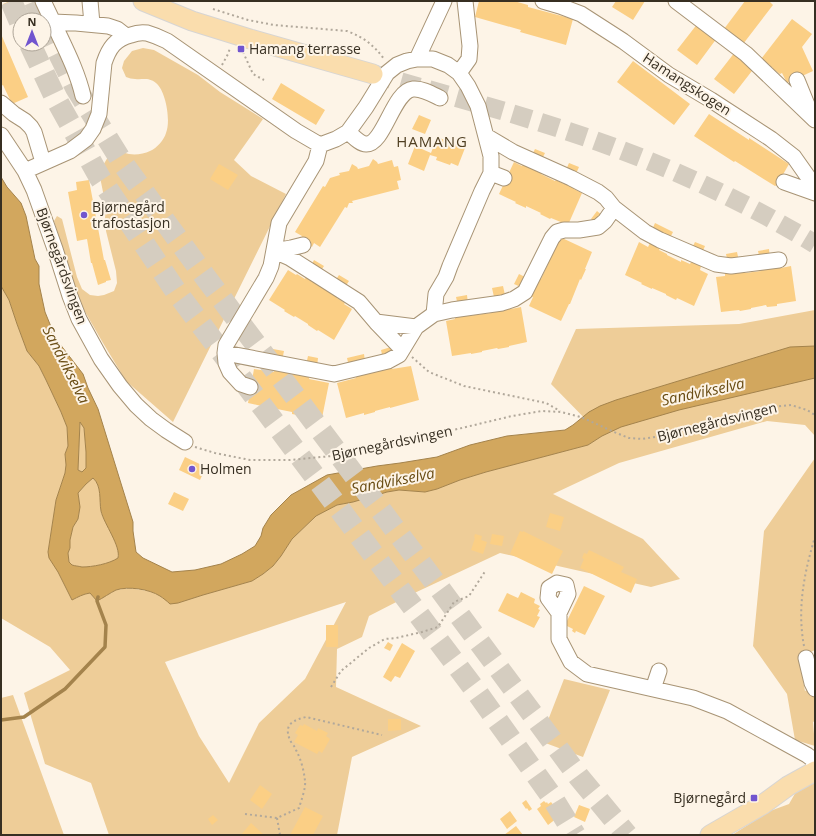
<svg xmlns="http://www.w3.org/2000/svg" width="816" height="836" font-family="'Open Sans',sans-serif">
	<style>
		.green { fill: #eecd98; fill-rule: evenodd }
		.water { fill: #d2a75e; stroke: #a4834c; fill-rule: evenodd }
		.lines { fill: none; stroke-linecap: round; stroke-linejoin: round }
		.stream { stroke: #a4834c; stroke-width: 3.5 }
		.building { fill: #fbcf85 }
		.major-tunnel { stroke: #d5cdc0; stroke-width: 19; stroke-dasharray: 19 10; stroke-linecap: butt }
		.highway-tunnel { stroke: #d5cdc0; stroke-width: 22; stroke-dasharray: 22 11; stroke-linecap: butt }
		.minor-casing { stroke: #a89475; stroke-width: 17 }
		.major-casing { stroke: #d7d5d3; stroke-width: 21 }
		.path { stroke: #b1a89b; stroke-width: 2; stroke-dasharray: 2 3; stroke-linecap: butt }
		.minor { stroke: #fff; stroke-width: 15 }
		.major { stroke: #faddad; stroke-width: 19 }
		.poi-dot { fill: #7155cf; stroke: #fdf4e7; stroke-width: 1.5 }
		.labels { text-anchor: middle; stroke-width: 4; stroke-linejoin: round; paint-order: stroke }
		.poi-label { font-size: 14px; fill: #372f22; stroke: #fdf4e7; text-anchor: start }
		.street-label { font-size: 14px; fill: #372f22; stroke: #fdf4e7 }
		.neighbourhood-label { font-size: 15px; letter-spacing: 1px; fill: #503f22; stroke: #fdf4e7 }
		.water-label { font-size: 15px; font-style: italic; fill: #6a4d14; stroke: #fdf4e7 }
	</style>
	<rect width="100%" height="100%" fill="#fdf4e7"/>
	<path class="green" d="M143,48L154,50L198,75L220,92L263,119L234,160L251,176L286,194L173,422L126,381L103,343L80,303L54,221L57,216L62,219L77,277L82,289L90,295L98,296L104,295L114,291L117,283L116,271L106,231L105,218L106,207L99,172L111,152C120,150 121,152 129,154C136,155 144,154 150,151C157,148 164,140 166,133C171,121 166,91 156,83C148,77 143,80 135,79C132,79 129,78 126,77L122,68L124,61L132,51Z
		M1,286L9,300L17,324L27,351L39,366L46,380L61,412L67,427L68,446L65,454L66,465L65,473L56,500L48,552L72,600C78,597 83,594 90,593L97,601L116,590L123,589H135L148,591L159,595L164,599L178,603L203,595L252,581L263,574L273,566L281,556L292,539L316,516L337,505L353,502L387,492L399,490L425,492L437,489L460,480L486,472L588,445L602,436L551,384L576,329L739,324L815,310V436L805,425L767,421L619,463L553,494L643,539L680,579L651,587L500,553L408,596L369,616L362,637L337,649L336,687L421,726L352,757L337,835H109L91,783L45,764L24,693L70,670L50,647L1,618ZM346,602L305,679L259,723L229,783L199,736L165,662Z
		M80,421L84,428L86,452V468L82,472L78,470Z
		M815,458V650L799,658L805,691L815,686V721L813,722L815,746L795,740L787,694L753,646L764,531Z
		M93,478C102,486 99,500 101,511C104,524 121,545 118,558C109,564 92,567 82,567C78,566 75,566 72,565L69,562L68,553L70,548V540L73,527L78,519L80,507L78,493L86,484Z
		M564,679L610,690L583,757L540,741Z
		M13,695L64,835H1V698Z
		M815,779V835H732L770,811L789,804L797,790Z"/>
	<path class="water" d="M1,177L7,187L21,203L26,216L35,259L39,266V284L45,312L56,339L83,374L88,388L98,409L119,477L133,522V531L136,552L143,558L172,572L195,570L221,564L242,554L255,546L261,536L263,528L271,515L291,495L327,475L377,466L400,463L437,457L470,445L507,436L565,430L573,425L589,412L600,406L616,400L790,347L815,346V378L679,410L621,427L602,436L588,445L486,472L460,480L437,489L425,492L399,490L387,492L353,502L337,505L316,516L292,539L281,556L273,566L263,574L252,581L203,595L178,603L170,604C167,601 163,598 160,596C149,589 128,586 116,590C110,593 103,598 97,601L90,593C83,594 78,597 72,600L58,572L49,558L48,552L56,500L65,473L66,465L65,454L68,446L67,427L61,412L46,380L39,366L27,351L17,324L9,300L1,286ZM80,422L84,428L86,452V468L82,472L78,470ZM93,478C102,486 99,500 101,511C104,524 121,546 118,558C109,564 92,567 82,567C78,566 75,566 72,565L69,562L68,553L70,548V540L73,527L78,519L80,507L78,493L86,484Z"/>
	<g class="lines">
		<path class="stream" d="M1,720L24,717L65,689L105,647L106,625L97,601L98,597"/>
	</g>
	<path class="building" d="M10,1H19L22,8L8,14L3,4Z
		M479,1H514L528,5V7L573,19L566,45L520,32L521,30L475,17Z
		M616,1H645L633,20L612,7Z
		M745,1H769L773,5L740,48L721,33Z
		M792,19L812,34L802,47L813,71L787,83L782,73L780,74L773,69V67L770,71L767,68L770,65L761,59Z
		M698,23L717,38L697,65L677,50Z
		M1,34L28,97L12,104L3,85L1,86Z
		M735,52L755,67L734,94L714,79Z
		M633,61L690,104L674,125L617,82Z
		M281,83L325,110L316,125L272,99Z
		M709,114L749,140V138L789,164L777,185L775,186L735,161L734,162L694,136Z
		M419,115L431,120L425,134L412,129Z
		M437,137L465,148L458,166L451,163L450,165L436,160L437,157L430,155L424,171L408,164L415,146L431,153Z
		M535,149L545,153L541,161L531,157Z
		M373,159L377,162L378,164L392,160L394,167L398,166L401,180L397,181L399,189L352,201L353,203H349L347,208L345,207L320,247L314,243L312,247L300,239L302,236L295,232L323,186L325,187L330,178L340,175L339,173L349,171L352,164L357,167L358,169L369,166Z
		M514,162L522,166L524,162L534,167L533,169L542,173L541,174L555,181L556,180L564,184L565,181L575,186L574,189L582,193L568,225L551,218L550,219L540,214L541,213L526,206V208L515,203L516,202L499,194Z
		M569,163L579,167L575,176L565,172Z
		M219,164L238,175L228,190L210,179Z
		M89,180L104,260H105L111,280L106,281V282L98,285L92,263H91L87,239L77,241L68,192L77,190L76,182Z
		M597,211L603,216L596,223L591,219Z
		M655,223L673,232L669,240L652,230Z
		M560,237L592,252L585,269H586L581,280L580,279L570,304H569L561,321L529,306L533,297L529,296L534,286L536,287L540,278L541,279L548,264H547Z
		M639,242L648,247L650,243L660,248L659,250L667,254V255L681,262V260L690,264L691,262L701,266L700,270L708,274L694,306L677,298L676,300L666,295V294L652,288V289L641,284L642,283L625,275Z
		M695,242L705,246L701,255L691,250Z
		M769,249L770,258L760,260L758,251Z
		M737,252L739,261L728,263L726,254Z
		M314,260L324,266L320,272L311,266Z
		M780,264L781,268L791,266L796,301L777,304V306L767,307L766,305L751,308V309L740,311L739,310L721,312L716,277L725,276V272L735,270L736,273L745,272V273L761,271V269Z
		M288,270L296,275L297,274L305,279L306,277L338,296L337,298L345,303L344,304L352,309L334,340L318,330L317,331L308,325V324L295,316L294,317L284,311L285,310L269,300Z
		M519,274L527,278L523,288L514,284Z
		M339,275L349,281L345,287L335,281Z
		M503,286L505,295L494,297L492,288Z
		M467,295L468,304L458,306L456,297Z
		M510,305L511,309L521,307L527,342L509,346V347L498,349L497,348L482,351V352L471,354V353L452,356L446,321L455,319V316L466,314V316L491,313V312Z
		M391,347L394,356L383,359L381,350Z
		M273,349L284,351L282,361L271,359Z
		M364,354L365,361L349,367L347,358Z
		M308,356L318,358L317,367L306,365Z
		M391,366L392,369L411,366L419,400L390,408V407L375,411V412L364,415V413L346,418L337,383L356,378L355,375Z
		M254,369L274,372V369L310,375L309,379L329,383L322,418L303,414V416L292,414V412L277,409L276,411L265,409L266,407L248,403Z
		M185,457L206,467L200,480L179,470Z
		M174,492L189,499L183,511L168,504Z
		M550,513L564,517L560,531L546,527Z
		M520,531L523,532V531L563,551L552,574L510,554Z
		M475,534L482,536L481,540L487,542L483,554L471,550L475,538L474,537Z
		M492,534L504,536L502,546L490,544Z
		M589,550L624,567L621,572L637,579L631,593L580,568L584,559L582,558L584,553L587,554Z
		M584,586L605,596L585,635L576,631L575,633L572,631L573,629L565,625Z
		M521,592L535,599L534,603L540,606L538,609L540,610L537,616L540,617L534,628L498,611L507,593L518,598Z
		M326,625H338V647H326Z
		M388,642L393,645L390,651L384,648Z
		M402,643L415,651L400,678L395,676L391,682L383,677Z
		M388,719H401V730L388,731Z
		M304,724L317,731L318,728L328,733L326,736L330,739L322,753L319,751L317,754L294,742L298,735L295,733L300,725L303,726Z
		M260,785L272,794L262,809L250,800Z
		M526,800L532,809L529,811L527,808L526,809L522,803Z
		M544,801L546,803L547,802L548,804L551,802L561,815L548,825L537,809L541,806L540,804Z
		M579,805L590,809L585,822L574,817Z
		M305,807L323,816L313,835H290Z
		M510,811L517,821L507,829L500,819Z
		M213,815L218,820L212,825L208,819Z
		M251,823L264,835H241Z
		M516,826L523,835H504Z"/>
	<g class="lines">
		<path class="major-tunnel" d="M373,74C453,97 535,118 613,147C683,173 751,205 815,244"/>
		<path class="highway-tunnel" d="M11,1L20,22
			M35,1L43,20
			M44,23L76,88L124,165L206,278L437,585L579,777L627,835
			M30,44L55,97L100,178L175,290L476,691L550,794L575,835"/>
		<g class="minor-casing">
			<path id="minor" d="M43,1L53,22L76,23L108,26L117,29L126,36
				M90,1L92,24
				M543,1L560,6L581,14L623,41L669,75L711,100L771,139L794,157L815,187
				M676,1L746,54L815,120
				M53,22C64,46 77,70 83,96
				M417,59L444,1
				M459,73L469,59L470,46L465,1
				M797,80L810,112
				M1,103L14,114L25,121L31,127L34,132L43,162
				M348,132C353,136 360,144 366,144C384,145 393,91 413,89C422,88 432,94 440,98
				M1,135L25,171L34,190L55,249L70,296L79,319L101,359L120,386L136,405L151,419L166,430L185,442
				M486,136L513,152L571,178L598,192L606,198L614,208L645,232L660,240L716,264L731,266L779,260
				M25,171L70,151L86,139L93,129L99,114L104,63C109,48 115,39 131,35C136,33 141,32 147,33C154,35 161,38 167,41L296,131L320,145L336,139L348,132L366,107L387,73L397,65L407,61L417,59H433L448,65L459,73L468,86L478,106L491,156V173L482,191L450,266L446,277L436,294L434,314L416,327L399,355L388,361L334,374L225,353
				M491,173L504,178
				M784,182L815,193
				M274,251L290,258L359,302L376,322L402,349
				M274,251L291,248L303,245
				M434,314L452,310L502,303L514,299L525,292L552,238L557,232L564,230H579L598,227L605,221L614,208
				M376,322L416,327
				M250,387L241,384L230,372L226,363L225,353L226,345L266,278L271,266L279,223L316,161L320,145
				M559,613L548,598L549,588L557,583L566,585L568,594L559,613V639L571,662L587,674L693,698L727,711L807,755L811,758L815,764
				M806,658L812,683L815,689
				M653,689L659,671"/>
		</g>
		<g class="major-casing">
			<path id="major" d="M143,1L192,21L250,39L373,74
				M710,835L762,805L788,786L815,771"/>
		</g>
		<path class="path" d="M213,9L248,20L274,25L347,31C363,37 374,45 384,59
			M243,52L253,74L264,80
			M222,65L228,54L230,48
			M412,357L429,372L464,386L546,403L560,411
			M195,447L215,453L250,460H290L353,454L512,416L542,411L561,412L581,417L614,432L629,438L642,439L661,436L763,408L791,405L807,410L815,415
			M804,646C797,609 804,573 815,537
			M331,687L341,671L369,648L385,639L396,638L422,632L438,627L454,602L469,596L486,570
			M245,814L277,818L299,808C301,801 306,788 305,781C304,771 301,759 296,750C295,746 291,743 290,740C283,724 294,720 306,717L382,735
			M277,818L280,835"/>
		<use href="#minor" class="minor"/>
		<use href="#major" class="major"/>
	</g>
	<g class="poi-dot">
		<rect x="237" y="45" width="8" height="8" rx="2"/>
		<circle cx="84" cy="215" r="4"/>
		<circle cx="192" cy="469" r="4"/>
		<rect x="750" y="794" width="8" height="8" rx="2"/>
	</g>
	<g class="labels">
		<g class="poi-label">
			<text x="249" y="54">Hamang terrasse</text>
			<text x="92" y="212">Bjørnegård<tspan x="92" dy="16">trafostasjon</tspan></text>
			<text x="200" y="474">Holmen</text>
			<text x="746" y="803" text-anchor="end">Bjørnegård</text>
		</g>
		<g class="street-label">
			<text transform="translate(687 84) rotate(33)" y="5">Hamangskogen</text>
			<text transform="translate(62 266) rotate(70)" y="5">Bjørnegårdsvingen</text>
			<text transform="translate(717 422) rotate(-14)" y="5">Bjørnegårdsvingen</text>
			<text transform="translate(392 443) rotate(-12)" y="5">Bjørnegårdsvingen</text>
		</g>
		<g class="neighbourhood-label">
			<text x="432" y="147">HAMANG</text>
		</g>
		<g class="water-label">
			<text transform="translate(66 365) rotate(63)" y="5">Sandvikselva</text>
			<text transform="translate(703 392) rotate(-12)" y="5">Sandvikselva</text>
			<text transform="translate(393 481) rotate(-11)" y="5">Sandvikselva</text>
		</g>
	</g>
	<rect width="816" height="836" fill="none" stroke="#372f22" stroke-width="4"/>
	<g transform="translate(32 32)"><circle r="19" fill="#fdf4e7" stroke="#aea598"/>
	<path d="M0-3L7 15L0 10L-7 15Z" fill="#7155cf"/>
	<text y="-6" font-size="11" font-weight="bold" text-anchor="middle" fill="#372f22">N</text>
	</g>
</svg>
